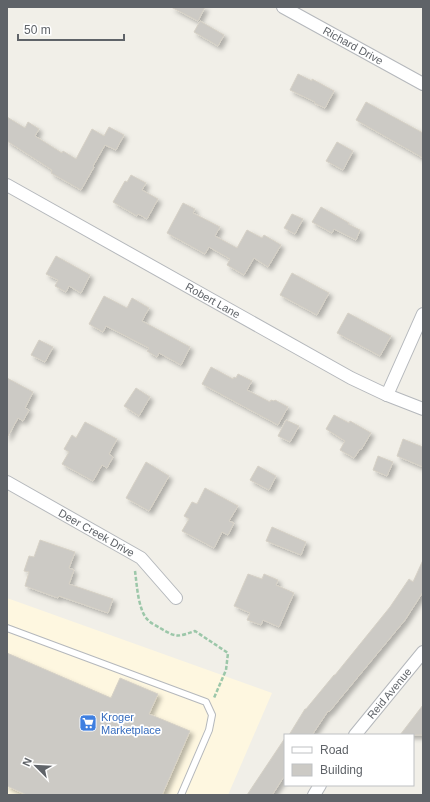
<svg xmlns="http://www.w3.org/2000/svg" width="430" height="802" font-family="Arial,sans-serif">
	<style>
		.commercial { fill: #fef7e0 }
		.building { fill: #cccac5; stroke: #d6d1c6; filter: url(#shadow) }
		.lines { fill: none; stroke-linecap: round; stroke-linejoin: round }
		.service-casing { stroke: #b5b8bc; stroke-width: 8 }
		.minor-casing { stroke: #b5b8bc; stroke-width: 14 }
		.path { stroke: #9cc7a9; stroke-width: 2.5; stroke-dasharray: 4 2; stroke-linecap: butt }
		.service { stroke: #fff; stroke-width: 6 }
		.minor { stroke: #fff; stroke-width: 12 }
		.labels { text-anchor: middle; stroke-width: 3.5; stroke-linejoin: round; paint-order: stroke }
		.street-label { font-size: 11px; fill: #5f6368; stroke: #fff }
		.shop-label { font-size: 11px; fill: #366cbe; stroke: #fff; text-anchor: start }
	</style>
	<defs>
		<filter id="shadow"><feDropShadow dx="3.5" dy="3.5" stdDeviation="2" flood-color="#0004"/></filter>
	</defs>
	<rect width="100%" height="100%" fill="#f1efe8"/>
	<path class="commercial" d="M7,598L272,693L228,795H7Z"/>
	<path class="building" d="M171,7H205L198,21Z
		M200,21L224,35L218,46L194,32Z
		M298,74L312,81V79L334,91L325,108L314,103L315,102L290,90Z
		M366,102L423,133V158L356,120Z
		M7,117L25,128L28,122L39,129L35,136L62,153L63,151L76,159L92,129L104,136L109,127L124,135L116,150L105,145L93,166L94,167L81,190L51,173L52,170L7,141Z
		M337,142L353,151L343,170L326,161Z
		M131,175L146,183L142,190L158,199L147,219L138,214L137,216L113,202L125,181L127,182Z
		M183,203L195,209L193,213L220,227L215,236L237,248L247,230L262,238L264,235L281,245L268,267L254,258L244,275L227,265L230,259L209,247L205,254L167,233Z
		M321,207L349,223L348,224L360,230L356,240L334,229L332,233L312,222Z
		M292,214L303,219L295,234L284,228Z
		M56,256L90,275L81,293L69,286L66,292L55,286L58,280L46,274Z
		M292,273L329,293L317,315L280,295Z
		M104,296L127,308L132,298L149,308L142,321L190,347L181,365L159,353L157,357L147,351L149,348L106,326L103,332L89,324Z
		M348,313L391,336L380,356L337,333Z
		M39,340L53,347L45,362L31,355Z
		M211,367L233,379L234,377L236,378L238,374L252,381L247,390L270,402L271,400L274,401L275,400L288,407L278,425L202,384Z
		M7,378L33,392L25,408L29,410L23,421L18,418L7,438Z
		M136,388L150,397L139,416L124,406Z
		M334,415L349,423L350,421L371,433L361,450L360,449L354,458L340,450L345,441L326,429Z
		M286,420L299,426L290,442L278,436Z
		M85,422L117,439L109,454L113,457L107,468L102,465L93,481L62,464L69,452L64,449L72,435L76,438Z
		M403,439L423,447V467L397,456Z
		M378,456L393,462L387,476L373,470Z
		M146,462L169,476L149,511L126,498Z
		M258,466L276,476L269,490L250,480Z
		M205,488L238,506L229,521L234,523L228,535L222,532L214,548L182,531L189,519L184,516L192,502L197,504Z
		M272,527L306,542L301,555L266,541Z
		M40,540L75,552L69,568L74,570L69,584L113,599L108,613L59,596L58,598L25,586L29,572L24,571L29,556L34,557Z
		M423,560V592L405,620L329,712L328,711L312,735H289L305,709H306L334,675H335L390,607L409,579L413,582Z
		M248,574L262,579L264,574L278,580L276,585L294,593L279,627L263,620L261,625L247,620L250,613L234,606Z
		M7,653L111,698L120,678L158,694L149,714L190,731L162,795H27L7,786Z
		M423,705V735H400Z
		M285,738V775L276,789L272,795H247Z"/>
	<g class="lines">
		<g class="service-casing">
			<path id="service" d="M7,628L206,702L212,715L209,730L181,795"/>
		</g>
		<g class="minor-casing">
			<g id="minor">
				<path id="s1" d="M283,7L423,84"/>
				<path id="s2" d="M7,185L351,378L387,395L423,409"/>
				<path d="M387,395L423,314"/>
				<path id="s3" d="M7,482L141,558L176,598"/>
				<path id="s4" d="M355,735L423,652"/>
				<path d="M314,795L320,785"/>
			</g>
		</g>
		<path class="path" d="M135,571C137,585 138,612 149,621C152,624 157,626 160,628C177,638 177,637 195,631L228,653L226,670L214,698"/>
		<use href="#service" class="service"/>
		<use href="#minor" class="minor"/>
	</g>
	<defs>
		<g id="supermarket-square" transform="scale(0.9)"><rect x="-9" y="-9" width="18" height="18" rx="4" fill="#3f7fe0" stroke="#fff"/><path d="M-6-5.5h2.5l.6 2H6L4.5 2H-2.5L-4.4-4H-6ZM-1.5 3.2a1.3 1.3 0 1 0 .1 0ZM3 3.2a1.3 1.3 0 1 0 .1 0Z" fill="#fff"/></g>
	</defs>
	<g fill-rule="evenodd">
		<use href="#supermarket-square" x="88" y="723"/>
	</g>
	<g class="labels">
		<g class="street-label">
			<text dy="4" stroke="none"><textPath href="#s1" startOffset="80">Richard Drive</textPath></text>
			<text dy="4" stroke="none"><textPath href="#s2" startOffset="236">Robert Lane</textPath></text>
			<text dy="4" stroke="none"><textPath href="#s3" startOffset="103">Deer Creek Drive</textPath></text>
			<text dy="4" stroke="none"><textPath href="#s4" startOffset="54">Reid Avenue</textPath></text>
		</g>
		<g class="shop-label">
			<text x="101" y="721">Kroger<tspan x="101" dy="13">Marketplace</tspan></text>
		</g>
	</g>
	<rect width="430" height="802" fill="none" stroke="#5f6368" stroke-width="16"/>
	<rect x="284" y="734" width="130" height="52" fill="#ffffff" stroke="#bfc1c3"/>
	<rect x="292" y="747" width="20" height="6" fill="#ffffff" stroke="#bfc1c3"/>
	<text x="320" y="754" font-size="12" fill="#5f6368">Road</text>
	<rect x="292" y="764" width="20" height="12" fill="#cccac5" stroke="#bfc1c3"/>
	<text x="320" y="774" font-size="12" fill="#5f6368">Building</text>
	<g transform="translate(36 766) rotate(294)" stroke="#ffffff" stroke-width="3" paint-order="stroke">
	<path d="M0-3L7 15L0 10L-7 15Z" fill="#5f6368"/>
	<text y="-6" font-size="11" font-weight="bold" text-anchor="middle" fill="#5f6368">N</text>
	</g>
	<path d="M18 34v6h106v-6" fill="none" stroke="#5f6368" stroke-width="2"/>
	<text x="24" y="34" font-size="12" fill="#5f6368" stroke="#ffffff" stroke-width="3" paint-order="stroke">50 m</text>
</svg>
